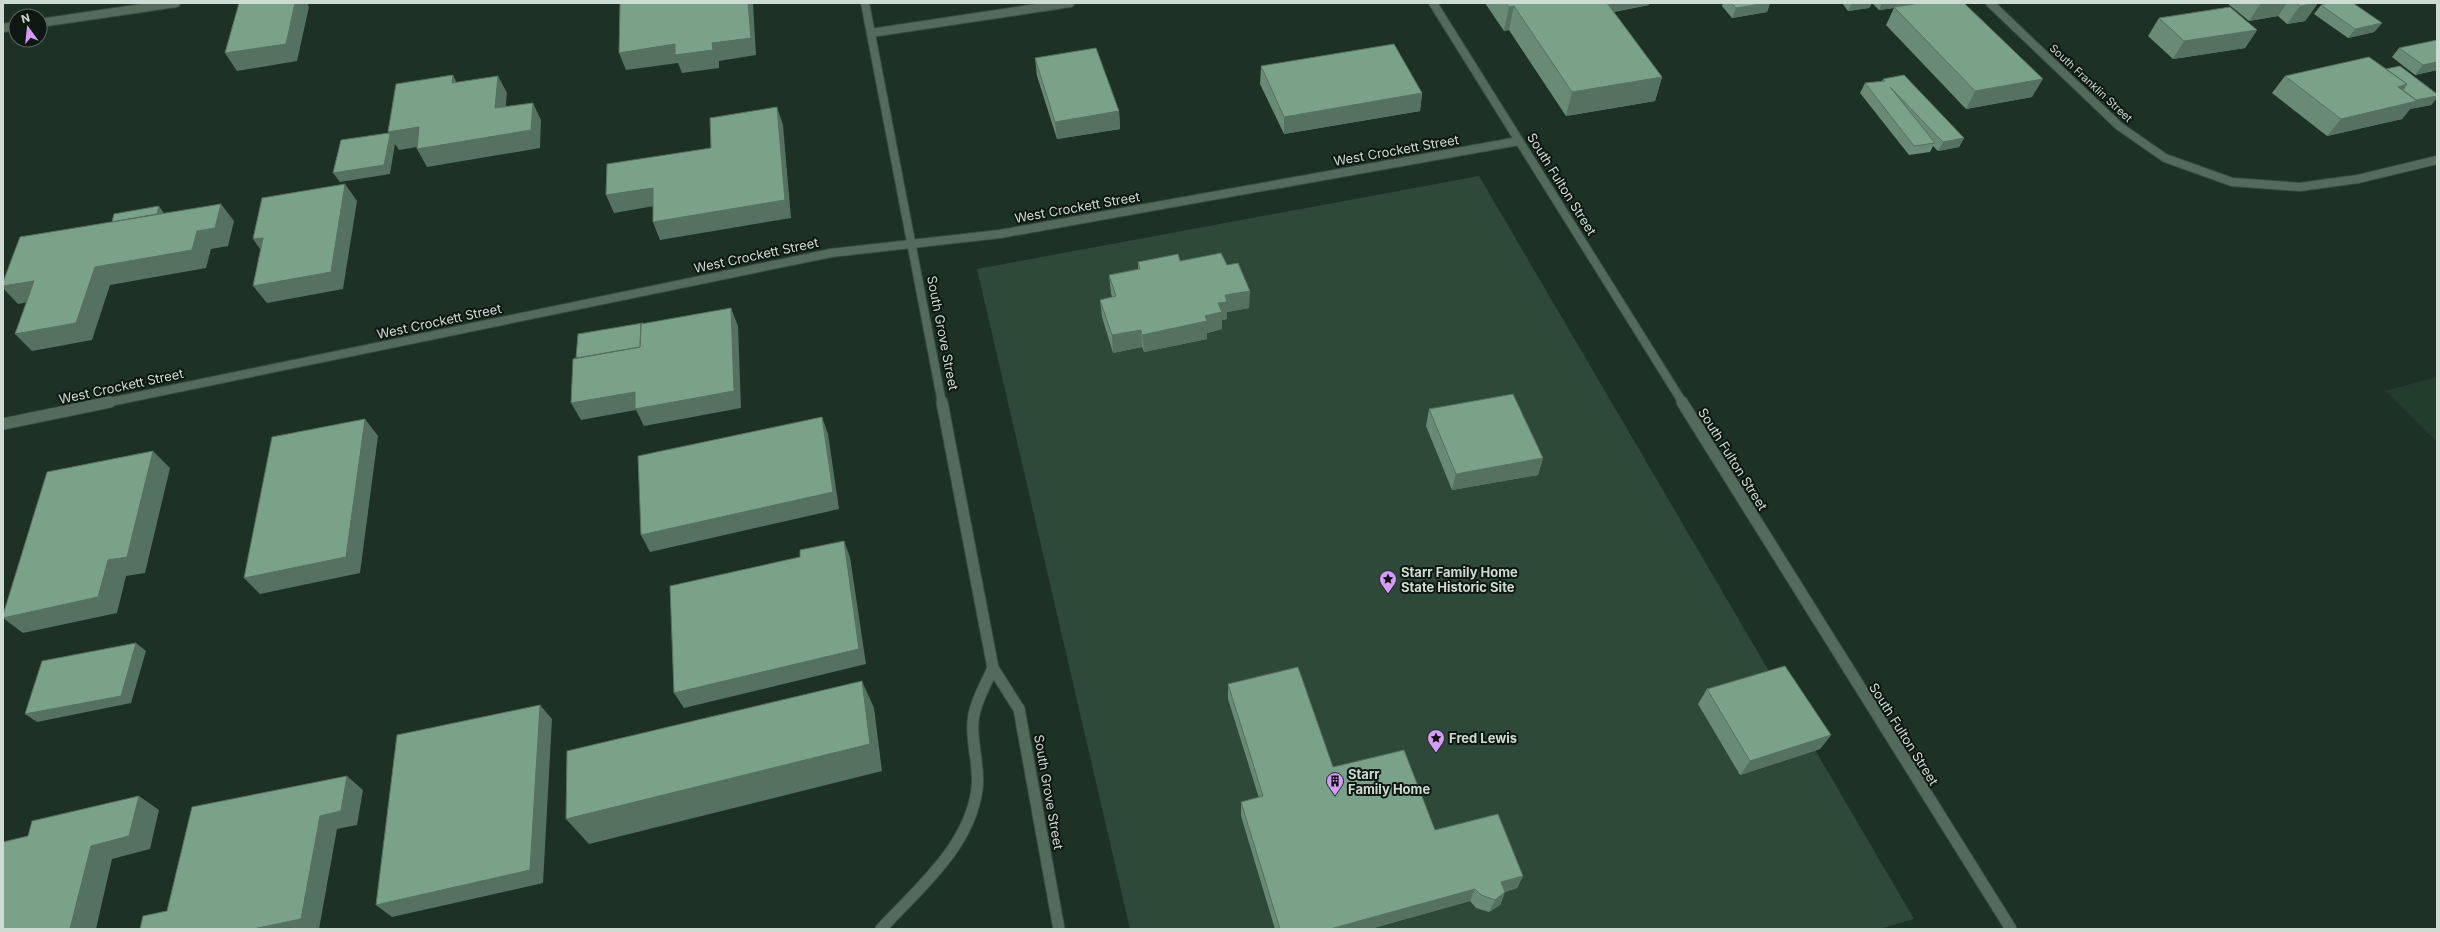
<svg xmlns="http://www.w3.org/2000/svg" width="2440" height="932" font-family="Inter,sans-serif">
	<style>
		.built { fill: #223d2c }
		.green { fill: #2e4938 }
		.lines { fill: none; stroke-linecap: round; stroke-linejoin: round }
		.minor-far1-casing { stroke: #3a4c41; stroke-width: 10 }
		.minor-casing { stroke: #3a4c41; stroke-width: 13 }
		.minor-far1 { stroke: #546b5c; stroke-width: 8 }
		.minor { stroke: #546b5c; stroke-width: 11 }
		.wall { fill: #698b75 }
		.shaded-wall { fill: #55715f }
		.building { fill: #7aa288; stroke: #55715f }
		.labels { text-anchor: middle; stroke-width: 4; stroke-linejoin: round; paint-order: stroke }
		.far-street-label { font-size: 11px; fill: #cedbd2; stroke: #0e1812 }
		.street-label { font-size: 13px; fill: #cedbd2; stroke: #0e1812 }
		.poi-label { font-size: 13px; font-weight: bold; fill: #cedbd2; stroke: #0e1812; text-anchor: start }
	</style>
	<rect width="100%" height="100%" fill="#1d3225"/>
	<path class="built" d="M2437,377V442L2385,391Z"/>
	<path class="green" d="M1479,176L1914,919L1879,929H1130L977,269Z"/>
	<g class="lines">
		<g class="minor-far1-casing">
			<path id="minor-far1" d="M865,3L942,403
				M1433,3L1683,403
				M1990,3L2119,126L2165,158L2232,182L2300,187L2358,179L2437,160
				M40,23L176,3
				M3,28L16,26
				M871,33L1070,3
				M105,403L831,253L1000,234L1519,141"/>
		</g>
		<g class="minor-casing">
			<path id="minor" d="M942,402L993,668
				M1682,402L2011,929
				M3,424L110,402
				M881,929C918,889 970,846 977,789C980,766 971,744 973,722C974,704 986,684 993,668L1019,709L1059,929"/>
		</g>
		<use href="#minor-far1" class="minor-far1"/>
		<use href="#minor" class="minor"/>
	</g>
	<path class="wall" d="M1485,3H1650L1649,5L1614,12L1662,77L1655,101L1566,116L1509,30L1504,31Z
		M1723,3H1770L1767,12L1732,18L1722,6Z
		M1842,3H1872L1869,8L1848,11Z
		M1872,3H1911V4H1913L1912,3H1964L2032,97L1966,109L1886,25L1894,8L1879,10Z
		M2227,3H2318L2305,21L2287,24L2278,16L2249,21Z
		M2321,5L2382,23L2374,32L2348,38L2314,14Z
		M2159,18L2257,30L2245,48L2173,59L2148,36Z
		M2437,40V70L2415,75L2392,57L2399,48Z
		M1035,58L1119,111L1120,129L1057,139L1037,76Z
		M1261,66L1422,93L1420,111L1284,134L1260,84Z
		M2386,69L2437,94V98L2431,105L2410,109L2402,119L2327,136L2272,93L2285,76Z
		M1883,79L1964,138L1959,147L1938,151L1933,146L1930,152L1909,155L1860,93L1865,83L1882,81Z
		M1180,261L1227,265L1249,308L1227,312V319L1222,320V329L1207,333V339L1144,352L1142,347L1113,353L1102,317L1100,300L1112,297L1111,293L1109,275L1138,269V262Z
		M1429,409L1543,458L1538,475L1452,490L1426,426Z
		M1228,684L1333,767L1435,830L1523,876L1517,888L1505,892L1500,905L1489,912L1476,908L1470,901L1370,929H1275L1241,816V802L1259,798L1228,699Z
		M1707,689L1831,735L1820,749L1740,775L1698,704Z"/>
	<path class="shaded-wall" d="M295,3H307L309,7L297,61L237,71L225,53Z
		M748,3H753L756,55L719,61V68L682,73L678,63L626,70L619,53L675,44L712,43Z
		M1560,3H1650L1649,5L1556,22Z
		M1767,3H1770L1767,12L1732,18L1736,8Z
		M1852,3H1872L1869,8L1848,11Z
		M1882,3H1899L1897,7H1894V8L1879,10Z
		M1900,3H1911L1910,5L1898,7Z
		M2261,3H2287L2278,16L2249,21Z
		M2318,3L2305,21L2287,24L2300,6Z
		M1514,6L1509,30L1504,31L1509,7Z
		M2382,23L2374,32L2348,38L2355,29Z
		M2257,30L2245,48L2173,59L2184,41Z
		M2437,62V70L2415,75L2423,65Z
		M453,75L462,93L452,83Z
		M498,76L507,93L504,126L495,108Z
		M1662,77L1655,101L1566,116L1572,92Z
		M2043,79L2032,97L1966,109L1975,91Z
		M2407,84L2392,102L2398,87Z
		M1422,93L1420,111L1284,134V117Z
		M2437,96V98L2431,105L2410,109L2402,119L2327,136L2341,119L2416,100Z
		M533,103L541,120L540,148L427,167L417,149Z
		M777,107L783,125L791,218L660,240L653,222Z
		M1119,111L1120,129L1057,139L1055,122Z
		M419,127L429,145L399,150L395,144L390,174L340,182L333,173L390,135L388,132Z
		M1964,138L1959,147L1938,151L1943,142Z
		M345,184L357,201L343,289L267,303L253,286Z
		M653,188L660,205L614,213L606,195Z
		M221,204L234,221L228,246L211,249L206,268L110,285L92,340L32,351L15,334L95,267L197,231Z
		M159,206L166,216L118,238Z
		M263,238L266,257L253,239Z
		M34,281L51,298L18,304L3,288V286Z
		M1250,291L1249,308L1227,312V319L1222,320V329L1207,333V339L1144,352L1142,335L1205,316L1218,303L1225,295Z
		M731,308L738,326L741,408L644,426L636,410L581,420L571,403Z
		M1141,330L1142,347L1113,353L1112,335Z
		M822,417L828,434L839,509L650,552L641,535Z
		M365,419L378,436L360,573L260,594L244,578Z
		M153,451L170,468L145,573L126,576L117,613L23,633L3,618L108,560Z
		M1543,458L1538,475L1452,490L1456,474Z
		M844,541L850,557L866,664L684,708L674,693Z
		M136,643L146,651L131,703L37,722L25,714Z
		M862,681L874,708L882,771L589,844L566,819Z
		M540,705L552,719L543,883L392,917L376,905Z
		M1831,735L1820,749L1740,775L1750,761Z
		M347,776L363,790L357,825L337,829L319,929H253L320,816Z
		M139,796L159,810L150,849L112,859L96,929H70L91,846Z
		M1523,876L1517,888L1496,894L1501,882Z
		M1475,889L1470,901L1370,929H1330Z
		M1505,892L1500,905L1489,912L1495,900Z"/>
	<path class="building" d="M239,3H295L286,44L225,53Z
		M620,3H748L751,38L712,43L713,50L675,55V44L619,53Z
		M1506,3H1607L1662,77L1572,92L1514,6L1509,7Z
		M1731,3H1767L1736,8Z
		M1920,3H1964L2043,79L1975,91L1894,7Z
		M2296,3H2318L2300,6Z
		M2328,3H2353L2382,23L2355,29L2321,5Z
		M2230,7L2257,30L2184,41L2159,18Z
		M2437,40V62L2423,65L2399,48Z
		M1394,44L1422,93L1284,117L1261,66Z
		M1096,48L1119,111L1055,122L1035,58Z
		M2369,57L2407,84L2398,87L2417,101L2341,119L2285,76Z
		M2400,66L2437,94V96L2416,100L2403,90L2407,84L2386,69Z
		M453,75L452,83L498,76L495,108L533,103L531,130L417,149L419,127L388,132L396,84Z
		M1904,75L1964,138L1943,142L1890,87L1935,143L1914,146L1865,83L1885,81L1883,79Z
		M777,107L785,200L653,222V188L606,195L607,164L711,148L710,118Z
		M389,133L390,135L384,165L333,173L341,140Z
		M345,184L331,272L253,286L263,238L253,239L262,198Z
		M221,204L215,228L197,231L192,250L95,267L76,323L15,334L34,281L3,286V282L20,237Z
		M159,206L157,214L112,222L114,214Z
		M1221,253L1227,265L1238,263L1250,291L1225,295L1227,302L1218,303L1222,312L1205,316L1207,321L1142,335L1141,330L1112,335L1100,300L1116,296L1109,275L1140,269L1138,262L1178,254L1180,261Z
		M731,308L734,391L635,409V392L571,403L573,359L640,347L641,324Z
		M643,323L641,324L640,347L576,358L578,334Z
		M1513,394L1543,458L1456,474L1429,409Z
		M822,417L833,492L641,535L638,456Z
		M365,419L346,557L244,578L272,437Z
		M153,451L127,557L108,560L98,597L3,618V615L47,472Z
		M844,541L859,649L674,693L670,586L800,557V550Z
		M136,643L121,696L25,714L42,661Z
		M1785,666L1831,735L1750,761L1707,689Z
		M1298,667L1333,767L1404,750L1435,830L1498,814L1523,876L1501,882L1505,892L1495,900L1481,895L1475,889L1330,929H1280L1241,802L1263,796L1228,684Z
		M862,681L870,744L566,819L567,751Z
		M540,705L530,870L376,905L397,735Z
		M347,776L341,811L320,816L301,919L253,929H140L143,916L167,911L192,807Z
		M139,796L129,836L91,846L70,929H3V842L28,836L32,821Z"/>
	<defs>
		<g id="sight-pin" transform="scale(0.9)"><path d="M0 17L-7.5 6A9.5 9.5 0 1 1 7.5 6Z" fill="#d59bfa" stroke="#0e1812"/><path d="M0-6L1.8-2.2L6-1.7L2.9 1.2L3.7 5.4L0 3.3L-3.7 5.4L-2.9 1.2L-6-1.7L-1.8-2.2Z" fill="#111"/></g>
		<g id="building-pin" transform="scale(0.9)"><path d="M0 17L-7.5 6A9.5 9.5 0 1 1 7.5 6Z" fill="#d59bfa" stroke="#0e1812"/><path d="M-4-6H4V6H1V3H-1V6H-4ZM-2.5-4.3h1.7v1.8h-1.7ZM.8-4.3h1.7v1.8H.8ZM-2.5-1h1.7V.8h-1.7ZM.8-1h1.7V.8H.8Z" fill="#111"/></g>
	</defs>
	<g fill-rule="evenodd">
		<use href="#sight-pin" x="1388" y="579"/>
		<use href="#sight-pin" x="1436" y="738"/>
		<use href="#building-pin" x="1335" y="781"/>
	</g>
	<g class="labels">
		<g class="far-street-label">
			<text transform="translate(2091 83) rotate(43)" y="4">South Franklin Street</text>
		</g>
		<g class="street-label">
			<text transform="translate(1396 150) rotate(-10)" y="5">West Crockett Street</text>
			<text transform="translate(1562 184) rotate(58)" y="5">South Fulton Street</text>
			<text transform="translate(1077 207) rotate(-10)" y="5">West Crockett Street</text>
			<text transform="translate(756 255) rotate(-12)" y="5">West Crockett Street</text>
			<text transform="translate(439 321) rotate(-12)" y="5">West Crockett Street</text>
			<text transform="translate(943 333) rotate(79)" y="5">South Grove Street</text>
			<text transform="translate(121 386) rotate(-12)" y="5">West Crockett Street</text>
			<text transform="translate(1733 459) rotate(58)" y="5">South Fulton Street</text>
			<text transform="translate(1904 734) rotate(58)" y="5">South Fulton Street</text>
			<text transform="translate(1049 792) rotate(80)" y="5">South Grove Street</text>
		</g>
		<g class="poi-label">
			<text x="1401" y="577">Starr Family Home<tspan x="1401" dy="15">State Historic Site</tspan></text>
			<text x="1449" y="743">Fred Lewis</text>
			<text x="1348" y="779">Starr<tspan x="1348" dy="15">Family Home</tspan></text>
		</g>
	</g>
	<rect width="2440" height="932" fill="none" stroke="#cedbd2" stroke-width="8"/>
	<g transform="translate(28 28) rotate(345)"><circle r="19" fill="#0e1812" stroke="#5b665f"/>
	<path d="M0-3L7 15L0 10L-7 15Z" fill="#d59bfa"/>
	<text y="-6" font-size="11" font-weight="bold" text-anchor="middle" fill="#cedbd2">N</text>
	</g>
</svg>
